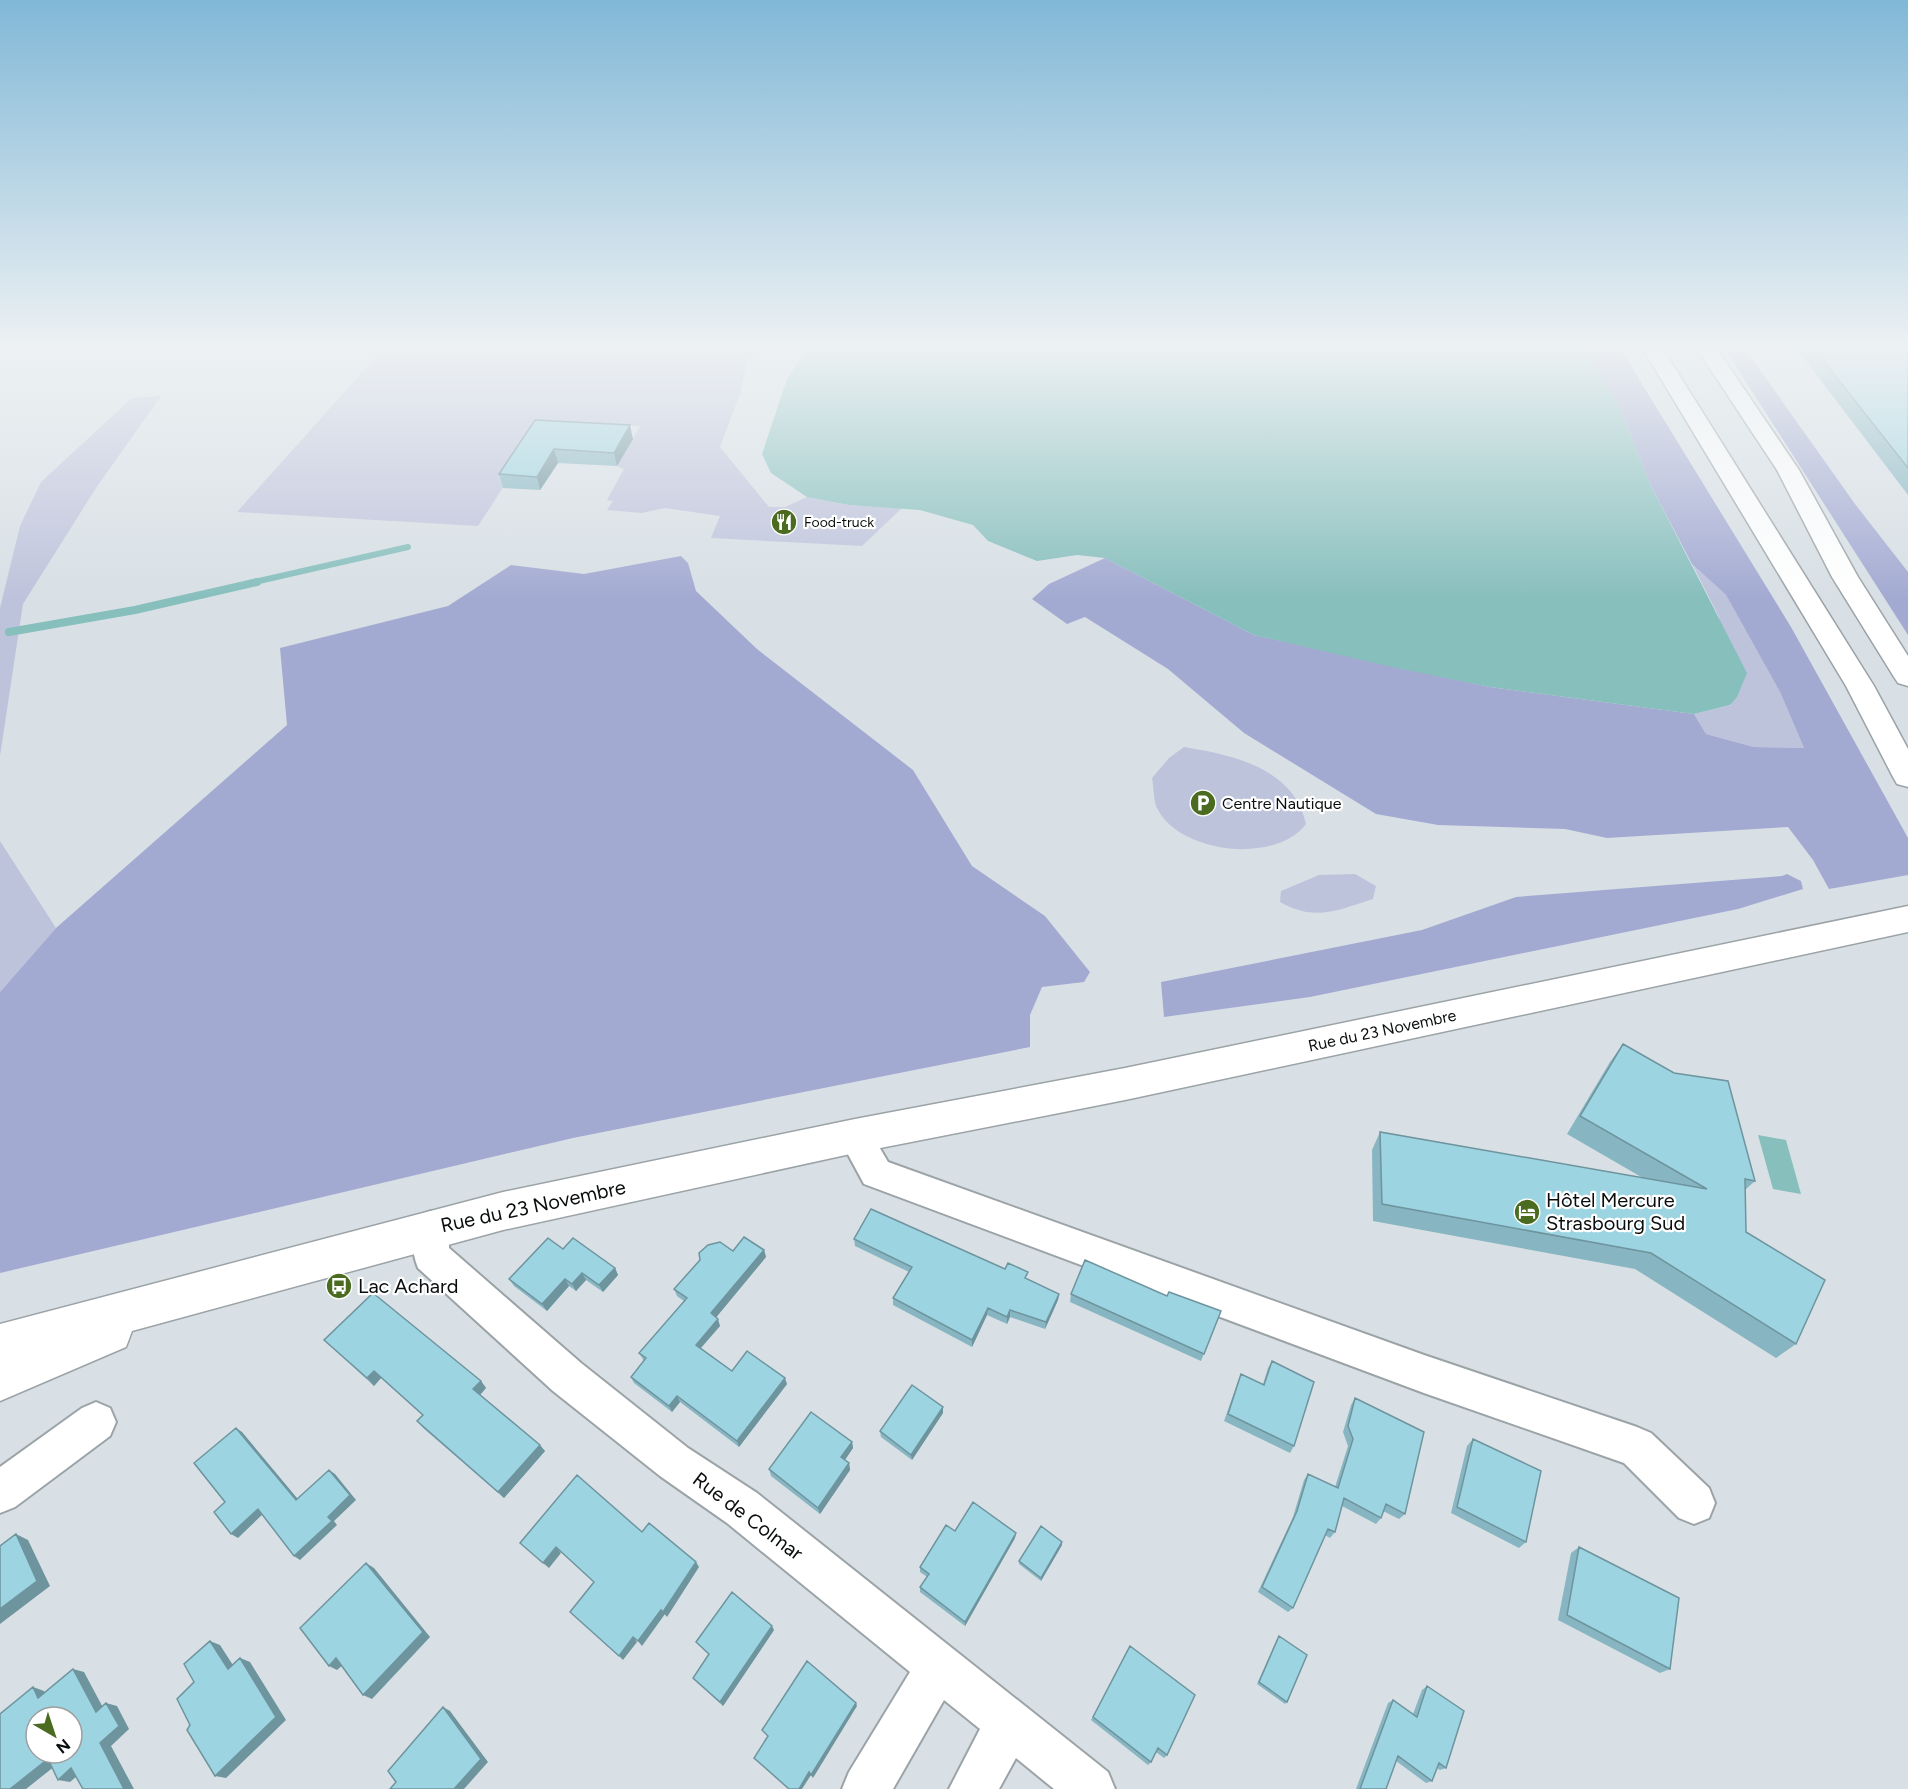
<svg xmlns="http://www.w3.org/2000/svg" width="1908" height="1789" font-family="Figtree,sans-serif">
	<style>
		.green { fill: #bec3dc }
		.forest { fill: #a3aad2 }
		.water { fill: #87bfbd }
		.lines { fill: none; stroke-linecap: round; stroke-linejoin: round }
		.stream-far1 { stroke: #87bfbd; stroke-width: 6 }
		.stream { stroke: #87bfbd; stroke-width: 8 }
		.minor-casing { stroke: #9ba3a7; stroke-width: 4 }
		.secondary-casing { stroke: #9ba3a7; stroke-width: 3 }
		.trunk-casing { stroke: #9ba3a7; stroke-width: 3 }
		.minor { fill: #fff; fill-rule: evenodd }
		.secondary { fill: #fff; fill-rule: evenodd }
		.trunk { fill: #fff; fill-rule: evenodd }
		.wall { fill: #87b6c2 }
		.shaded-wall { fill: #6e949e }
		.building { fill: #9dd4e1; stroke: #6e949e; stroke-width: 1.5; fill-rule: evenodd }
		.labels { text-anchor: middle; stroke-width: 4.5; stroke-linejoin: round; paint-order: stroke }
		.far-poi-label { font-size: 14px; fill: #0a0d0e; stroke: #fff; text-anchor: start }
		.poi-label { font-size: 16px; fill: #0a0d0e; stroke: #fff; text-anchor: start }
		.street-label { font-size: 16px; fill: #0a0d0e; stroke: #fff }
		.near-poi-label { font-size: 20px; fill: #0a0d0e; stroke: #fff; text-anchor: start }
		.near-street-label { font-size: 20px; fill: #0a0d0e; stroke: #fff }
	</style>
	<rect width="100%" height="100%" fill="#d8e0e5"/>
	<path class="green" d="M383,349H762L747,361L740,394L720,447L769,507H785L807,497L849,505L902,508L862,546L711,538L720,516L665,508L642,513L607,510L613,501L607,500L624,469L617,466L640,426L545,423L478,526L237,512Z
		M161,396L96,488L23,604L0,756V608L20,526L41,482L132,398Z
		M1692,564L1726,595L1780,692L1804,748L1754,747L1706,734L1694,714L1731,705L1719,617Z
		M1184,747C1233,755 1294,768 1306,824C1276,864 1182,854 1158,810C1153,802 1154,787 1152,778L1169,758Z
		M0,841L56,928L0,992Z
		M1355,874L1376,886L1373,899C1338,910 1315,922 1280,902L1281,891L1319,875Z"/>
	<path class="forest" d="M1582,349H1619L1631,366L1791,627L1908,838V875L1829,889L1813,860L1788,827L1607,838L1565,829L1438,825L1376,814L1244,733L1168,669L1085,617L1067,624L1032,599L1049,584L1105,558L1254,635L1490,687L1694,714L1706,734L1754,747L1804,748L1780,692L1726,595L1692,564L1651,486L1617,402Z
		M1725,349H1745L1855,504L1908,572V635Z
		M681,556L688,563L696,591L757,649L913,770L972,866L1045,916L1090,972L1084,982L1042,987L1030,1015V1047L573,1138L0,1273V992L56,928L287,725L280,648L448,606L511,565L584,574Z
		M1787,874L1801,881L1803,889L1738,909L1310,997L1164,1017L1161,982L1422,930L1516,897L1782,876Z"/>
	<path class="water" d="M807,349H1582L1617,402L1651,486L1747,673L1737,697L1730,705L1694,714L1490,687L1392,667L1254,635L1105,558L1077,555L1037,561L988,541L973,525L920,510L849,505L807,497L771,473L762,454L787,379Z
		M1758,1135L1786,1140L1801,1194L1773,1189Z"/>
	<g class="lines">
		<path class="stream-far1" d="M250,583L408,547"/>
		<path class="stream" d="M9,632L135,610L257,582"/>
		<g class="minor-casing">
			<path id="minor" d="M855,1121L867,1126L888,1162L1424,1355L1637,1427L1651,1433L1709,1488L1715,1503L1709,1518L1694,1524L1679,1518L1624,1463L1424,1393L864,1184L838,1136L843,1126Z
				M431,1211L444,1216L449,1228V1248L581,1363L688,1448L757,1493L1108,1772L1115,1789H1054L1016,1758L999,1789H949L980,1729L944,1700L893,1789H842L849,1772L910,1672L727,1523L660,1476L553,1391L418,1268C411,1251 411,1233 418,1216Z
				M96,1402L110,1408L116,1422L110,1436L15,1507L0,1513V1467L82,1408Z"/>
		</g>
		<g class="secondary-casing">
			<path id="secondary" d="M1908,906V932L1125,1100L855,1153L503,1230L132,1331L126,1347L0,1401V1324L503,1192L855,1119L1125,1068Z"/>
		</g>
		<g class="trunk-casing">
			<path id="trunk" d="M1643,349H1663L1874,686L1908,749V787L1897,784L1893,777L1846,686Z
				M1697,349H1717L1799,470L1858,577L1908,656V686L1898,683L1894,677L1832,577L1777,470Z"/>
		</g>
		<use href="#minor" class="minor"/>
		<use href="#secondary" class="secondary"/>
		<use href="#trunk" class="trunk"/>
	</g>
	<path class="wall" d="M1797,349H1908V495Z
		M535,420L633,439L617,466L558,463L540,490L503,488L499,474Z
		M1623,1044L1755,1181L1745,1190L1746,1232L1796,1344L1776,1358L1635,1269L1373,1221L1372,1150L1380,1132L1643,1178L1567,1134L1610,1062Z
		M854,1239L1027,1279L1059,1294L1058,1300L1045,1329L1010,1317L1007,1324L987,1315L972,1347L893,1305V1298L909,1272L855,1246Z
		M563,1249L615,1268L618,1275L603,1292L586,1280L576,1291L569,1286L547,1311L514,1286L509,1279Z
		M764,1250L766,1257L716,1317L720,1326L701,1348L732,1371L787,1384L739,1447L680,1402L672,1412L634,1383L631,1377L644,1361L639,1353L684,1301L677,1296L674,1289L700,1260L733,1251Z
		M1071,1294L1167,1296L1221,1311L1201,1361L1070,1302Z
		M324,1340L481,1381L486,1388L480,1395L545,1451L504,1498L423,1428L417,1421L422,1415L381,1378L374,1386Z
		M1272,1361L1294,1446L1290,1453L1224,1421L1238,1381L1241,1374L1263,1384L1268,1368Z
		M1355,1398L1405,1514L1399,1519L1383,1511L1381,1518L1376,1524L1342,1506L1335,1532L1330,1538L1325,1535L1293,1608L1288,1612L1258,1592L1293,1517L1304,1480L1308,1474L1335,1487L1348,1446L1343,1432L1351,1405Z
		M943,1407V1413L912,1460L881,1437L880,1431Z
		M1473,1439L1526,1542L1519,1548L1451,1513L1467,1446Z
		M852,1442L853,1448L845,1460L849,1463L850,1470L820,1514L771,1476L769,1469Z
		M955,1531L1016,1533L1015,1538L965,1626L920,1592V1587L927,1577L920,1572V1567Z
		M1062,1542V1545L1041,1581L1019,1564V1561Z
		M1579,1547L1670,1669L1660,1673L1558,1620L1571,1553Z
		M774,1630L723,1706L693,1678L709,1655L696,1642Z
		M1279,1636L1287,1702L1285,1704L1257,1684L1277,1639Z
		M1130,1646L1167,1755L1164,1758L1156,1752L1151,1762L1148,1765L1091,1720Z
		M1427,1686L1446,1768L1440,1770L1437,1768L1432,1781L1426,1783L1396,1761L1386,1789H1356L1388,1703L1393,1700L1413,1714L1422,1690Z"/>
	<path class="shaded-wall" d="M630,425L633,439L617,466L614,453Z
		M554,449L558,463L540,490L537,477Z
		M764,1250L766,1257L714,1320L711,1313Z
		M615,1268L618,1275L603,1292L599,1285Z
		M582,1273L586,1280L576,1291L572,1284Z
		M565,1279L569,1286L547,1311L542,1304Z
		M1059,1294L1058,1300L1045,1329L1046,1322Z
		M988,1308L987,1315L972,1347V1340Z
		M1010,1310V1317L1007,1324V1317Z
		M718,1319L720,1326L698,1351L696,1345Z
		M374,1371L381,1378L374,1386L367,1378Z
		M785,1378L787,1384L739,1447L737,1441Z
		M481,1381L486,1388L479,1396L473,1389Z
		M677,1396L680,1402L672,1412L669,1406Z
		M943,1407V1413L912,1460L911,1455Z
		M236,1428L242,1432L302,1504L296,1500Z
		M852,1442L853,1448L842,1464L841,1457Z
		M540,1445L545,1451L504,1498L498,1492Z
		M849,1463L850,1470L820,1514L818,1508Z
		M329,1470L335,1474L356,1500L334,1521L337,1525L300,1560L294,1556L328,1517Z
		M258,1509L264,1513L238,1538L231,1534Z
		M1016,1533L1015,1538L965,1626V1622Z
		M16,1534L28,1540L50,1586L0,1624V1609Z
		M1062,1542V1545L1041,1581V1578Z
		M556,1547L561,1553L549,1568L543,1563Z
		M696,1562L699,1567L667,1617L663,1612Z
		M366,1563L374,1568L430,1637L372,1699L363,1695Z
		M661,1610L665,1614L642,1646L638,1641Z
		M772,1626L774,1630L723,1706L720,1702Z
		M633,1637L637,1642L623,1660L619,1656Z
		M210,1641L220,1645L238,1673L228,1669Z
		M240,1658L250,1662L286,1720L226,1778L215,1776Z
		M336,1658L345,1663L337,1670L329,1666Z
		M73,1669L84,1672L107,1715L96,1712Z
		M33,1687L44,1691L50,1702L38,1698Z
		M106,1703L117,1706L129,1729L111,1746L134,1789H124L100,1743Z
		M856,1703L857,1706L813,1778L811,1775Z
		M443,1707L450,1711L488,1762L464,1789H454Z
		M48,1759L60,1762L26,1789H10Z
		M71,1768L83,1771L70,1782L58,1780Z
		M809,1772L811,1775L802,1789H799Z"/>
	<path class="building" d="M1814,349H1908V468Z
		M535,420L630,425L614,453L554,449L537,477L499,474Z
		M1623,1044L1674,1073L1728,1081L1755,1181L1745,1179L1746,1232L1825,1280L1796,1344L1651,1253L1382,1204L1380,1132L1707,1189L1580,1116Z
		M871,1209L1005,1269L1008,1263L1028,1272L1025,1278L1059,1294L1046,1322L1010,1310L1007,1317L988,1308L972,1340L893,1298L912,1267L854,1239Z
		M744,1237L764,1250L711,1313L718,1319L696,1345L732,1371L747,1351L785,1378L737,1441L677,1396L669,1406L631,1377L646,1358L639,1353L687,1298L674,1289L700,1260L699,1253L708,1245L720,1242L733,1251Z
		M548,1238L563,1249L573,1238L615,1268L599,1285L582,1273L572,1284L565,1279L542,1304L509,1279Z
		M1085,1260L1167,1296L1169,1292L1221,1311L1204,1354L1071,1294Z
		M373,1293L481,1381L473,1389L540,1445L498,1492L417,1421L423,1415L374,1371L367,1378L324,1340Z
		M1272,1361L1314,1382L1294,1446L1228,1414L1241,1374L1264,1385Z
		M912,1385L943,1407L911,1455L880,1431Z
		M1355,1398L1424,1432L1405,1514L1386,1504L1381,1518L1344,1498L1335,1532L1328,1529L1293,1608L1262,1587L1297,1511L1308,1474L1338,1488L1353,1439L1348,1426Z
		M811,1412L852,1442L841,1457L849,1463L818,1508L769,1469Z
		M236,1428L296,1500L329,1470L350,1495L328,1517L332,1521L294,1556L258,1509L231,1534L214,1512L225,1502L194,1463Z
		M1473,1439L1541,1471L1526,1542L1457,1507Z
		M577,1475L642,1532L649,1523L696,1562L663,1612L661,1610L638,1641L633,1637L619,1656L570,1612L594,1582L556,1547L543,1563L520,1543Z
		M973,1502L1016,1533L965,1622L920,1587L929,1574L920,1567L946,1525L955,1531Z
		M1041,1526L1062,1542L1041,1578L1019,1561Z
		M16,1534L37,1581L0,1609V1546Z
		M1579,1547L1679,1598L1670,1669L1567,1615Z
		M366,1563L423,1632L363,1695L336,1658L329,1666L300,1628Z
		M732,1592L772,1626L720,1702L693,1678L709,1654L696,1642Z
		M1279,1636L1307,1655L1287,1702L1259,1682Z
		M210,1641L228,1669L240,1658L276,1717L215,1776L187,1730L190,1725L177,1699L194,1682L184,1664Z
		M1130,1646L1195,1695L1167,1755L1158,1748L1151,1762L1093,1717Z
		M807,1661L856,1703L811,1775L809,1772L799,1789H789L754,1758L768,1736L762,1730Z
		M73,1669L96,1712L106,1703L119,1726L100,1743L124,1789H83L71,1768L58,1780L48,1759L10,1789H0V1714L33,1687L38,1698ZM36,1717H72V1753H36Z
		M1427,1686L1464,1711L1446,1768L1439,1763L1432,1781L1398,1756L1386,1789H1360L1393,1700L1417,1717Z
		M443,1707L481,1759L454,1789H390L396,1782L388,1771Z"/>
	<linearGradient id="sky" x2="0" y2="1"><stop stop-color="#81b8d7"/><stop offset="0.58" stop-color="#edf1f3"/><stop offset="1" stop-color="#edf1f3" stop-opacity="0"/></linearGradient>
	<rect width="1908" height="599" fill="url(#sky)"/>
	<defs>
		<g id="restaurant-disc" transform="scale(1.35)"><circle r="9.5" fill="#4b6b21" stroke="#fff"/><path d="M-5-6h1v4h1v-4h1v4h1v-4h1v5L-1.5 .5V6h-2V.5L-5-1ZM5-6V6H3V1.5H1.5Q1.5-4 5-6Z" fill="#fff"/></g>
		<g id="parking-disc" transform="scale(1.35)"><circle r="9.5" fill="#4b6b21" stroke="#fff"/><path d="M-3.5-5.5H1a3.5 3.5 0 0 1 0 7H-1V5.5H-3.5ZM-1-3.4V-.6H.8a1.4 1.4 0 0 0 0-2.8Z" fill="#fff"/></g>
		<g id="hotel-disc" transform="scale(1.35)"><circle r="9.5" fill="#4b6b21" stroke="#fff"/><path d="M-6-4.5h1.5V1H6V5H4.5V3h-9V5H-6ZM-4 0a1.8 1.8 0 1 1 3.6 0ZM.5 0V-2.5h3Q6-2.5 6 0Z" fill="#fff"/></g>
		<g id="bus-disc" transform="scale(1.35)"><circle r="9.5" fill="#4b6b21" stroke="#fff"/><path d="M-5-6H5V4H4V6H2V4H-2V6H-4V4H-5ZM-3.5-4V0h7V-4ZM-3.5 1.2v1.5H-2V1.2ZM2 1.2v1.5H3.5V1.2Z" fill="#fff"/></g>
	</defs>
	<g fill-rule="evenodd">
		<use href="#restaurant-disc" x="784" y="522"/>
		<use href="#parking-disc" x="1203" y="803"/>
		<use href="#hotel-disc" x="1527" y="1212"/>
		<use href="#bus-disc" x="339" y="1286"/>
	</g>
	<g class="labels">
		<g class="far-poi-label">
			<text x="804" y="527">Food-truck</text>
		</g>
		<g class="poi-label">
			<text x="1222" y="809">Centre Nautique</text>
		</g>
		<g class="street-label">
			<text transform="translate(1382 1030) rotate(-12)" y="6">Rue du 23 Novembre</text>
		</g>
		<g class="near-poi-label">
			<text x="1546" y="1207">Hôtel Mercure<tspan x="1546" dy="23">Strasbourg Sud</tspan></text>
			<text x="358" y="1293">Lac Achard</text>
		</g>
		<g class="near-street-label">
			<text transform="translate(533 1206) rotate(-12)" y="7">Rue du 23 Novembre</text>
			<text transform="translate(748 1516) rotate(37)" y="7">Rue de Colmar</text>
		</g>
	</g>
	<g transform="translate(54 1735) rotate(141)"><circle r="28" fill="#ffffff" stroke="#9d9e9f" stroke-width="1.5"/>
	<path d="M0-4.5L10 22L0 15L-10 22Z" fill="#4b6b21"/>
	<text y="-9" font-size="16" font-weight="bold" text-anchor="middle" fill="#0a0d0e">N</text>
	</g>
</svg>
